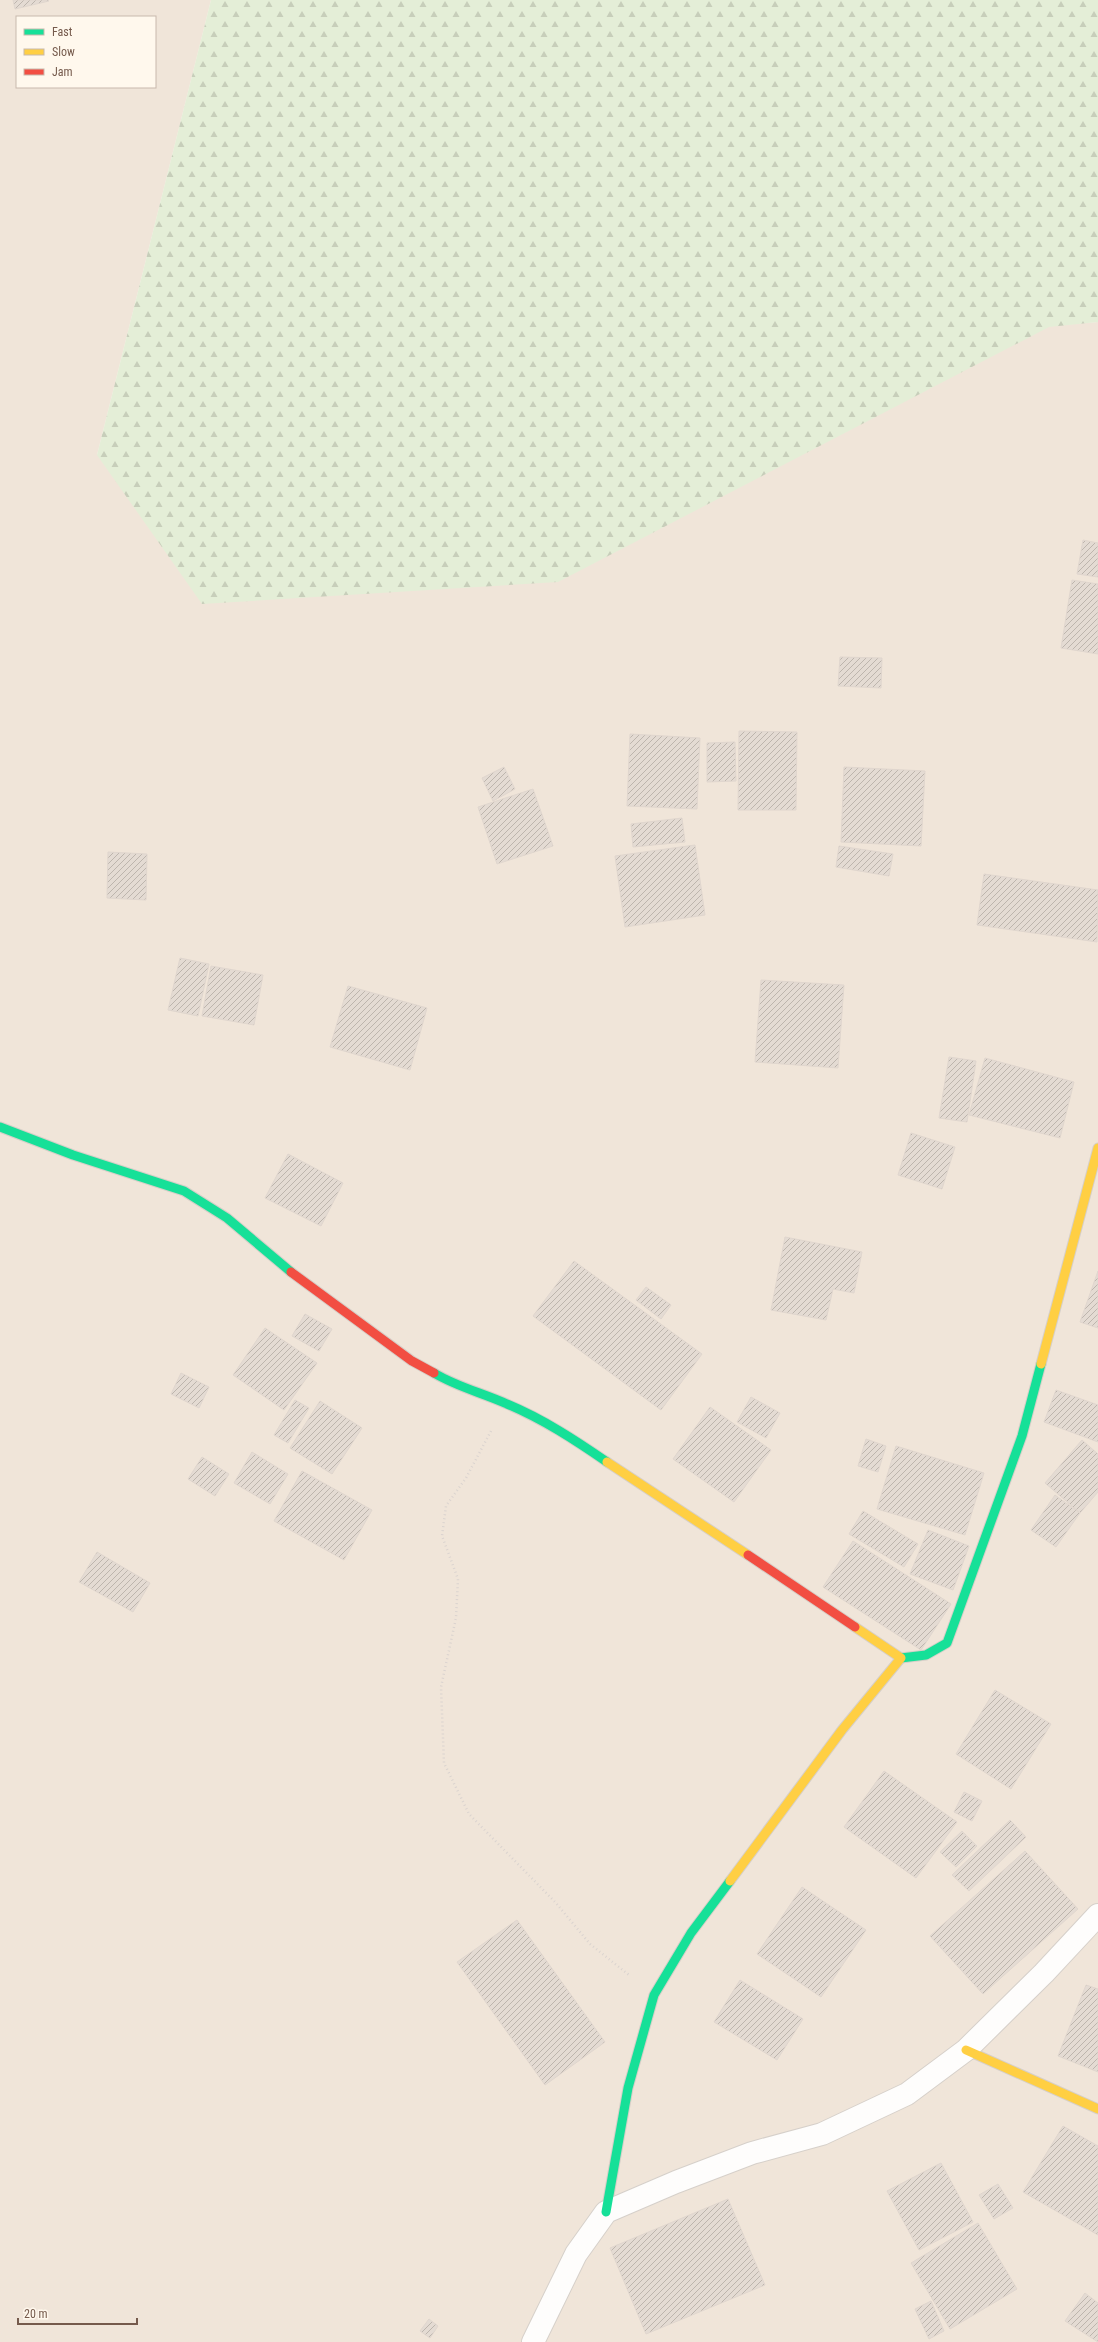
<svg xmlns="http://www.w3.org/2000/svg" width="1098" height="2342" font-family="'Roboto Condensed',sans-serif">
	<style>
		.residential { fill: #f0e5d9; fill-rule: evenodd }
		.forest { fill: url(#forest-firs) }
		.building { fill: url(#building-hatch); stroke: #e0d6ce }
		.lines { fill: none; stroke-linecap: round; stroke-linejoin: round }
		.street-casing { stroke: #d6d0ca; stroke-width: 24 }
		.fast-casing { stroke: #d6cfc8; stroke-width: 11 }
		.slow-casing { stroke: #d6cfc8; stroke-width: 11 }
		.jam-casing { stroke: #d6cfc8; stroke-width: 11 }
		.path { stroke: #dad3cf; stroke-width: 2.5; stroke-dasharray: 1 3; stroke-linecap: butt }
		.street { stroke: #fefdfc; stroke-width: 22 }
		.fast { stroke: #16e098; stroke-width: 9 }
		.slow { stroke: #ffcf43; stroke-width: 9 }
		.jam { stroke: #f24e42; stroke-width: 9 }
	</style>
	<defs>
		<pattern id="forest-firs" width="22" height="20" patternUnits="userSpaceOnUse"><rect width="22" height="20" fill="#e4eed7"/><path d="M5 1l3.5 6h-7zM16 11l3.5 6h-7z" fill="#c7ceba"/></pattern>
		<pattern id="building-hatch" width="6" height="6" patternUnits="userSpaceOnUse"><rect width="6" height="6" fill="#e4dbd3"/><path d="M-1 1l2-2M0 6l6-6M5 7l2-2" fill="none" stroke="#bdb5ad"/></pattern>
	</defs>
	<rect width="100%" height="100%" fill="#f7f3ec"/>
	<path class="residential" d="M0,0H211L97,455L1049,326L1098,322V2342H0ZM17,17H155V87H17Z"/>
	<path class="forest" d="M211,0H1098V322L1049,327L558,582L202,604L97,455Z"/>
	<path class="building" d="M13,0H48L49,1L15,9Z
		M1083,540L1098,543V577L1077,574Z
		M1072,580L1098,584V654L1061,648Z
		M840,657L882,658L881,688L838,686Z
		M739,731L797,732L796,810H738Z
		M630,734L700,738L697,809L627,806Z
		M735,742L736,781L707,782V743Z
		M504,767L515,789L493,801L482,778Z
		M844,767L925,771L921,846L841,842Z
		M533,789L553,846L497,864L478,807Z
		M682,818L685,842L633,847L631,824Z
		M695,845L705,915L625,927L615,856Z
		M839,846L893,854L889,876L836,867Z
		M108,852L147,854L146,900L107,898Z
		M984,874L1098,890L1097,942L977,925Z
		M180,958L209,964L198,1016L168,1010Z
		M211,966L263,975L254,1025L202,1016Z
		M761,980L844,985L838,1068L755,1062Z
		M348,986L427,1008L410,1070L330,1047Z
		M949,1057L976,1061L967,1122L939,1118Z
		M985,1058L1074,1082L1060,1138L969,1115Z
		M911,1133L955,1147L942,1189L898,1175Z
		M288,1154L343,1183L321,1226L265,1198Z
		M785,1237L862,1252L854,1293L833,1289L826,1320L771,1310Z
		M574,1261L702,1354L661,1410L533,1316Z
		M1098,1271V1328L1080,1322Z
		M646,1287L671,1305L661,1319L636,1300Z
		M305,1314L332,1329L319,1351L292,1336Z
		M265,1328L317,1363L284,1410L233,1375Z
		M181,1373L209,1387L199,1408L171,1394Z
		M1056,1390L1098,1405V1442L1044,1422Z
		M751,1397L780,1413L766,1438L737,1422Z
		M295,1400L309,1408L288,1443L274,1435Z
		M320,1401L362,1428L332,1474L290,1448Z
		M710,1407L771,1450L734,1502L673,1459Z
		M866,1439L886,1446L878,1472L858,1466Z
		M1082,1440L1098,1454V1492L1080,1513L1045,1483Z
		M896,1446L984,1473L965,1535L877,1509Z
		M252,1452L288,1474L270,1504L234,1483Z
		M202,1457L229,1474L215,1496L188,1479Z
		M302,1471L372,1510L344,1560L274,1521Z
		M1055,1495L1080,1513L1056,1547L1031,1530Z
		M863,1511L918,1544L904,1567L849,1534Z
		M928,1530L969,1546L953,1590L910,1574Z
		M853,1541L951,1604L921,1650L823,1587Z
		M97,1552L150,1583L133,1612L79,1582Z
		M995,1690L1051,1724L1011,1789L956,1754Z
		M884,1771L957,1822L916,1878L844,1827Z
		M964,1792L982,1801L972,1821L954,1812Z
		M1010,1820L1026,1837L969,1891L952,1875Z
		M962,1831L977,1846L956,1867L940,1852Z
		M1025,1851L1078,1909L983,1994L930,1936Z
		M802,1887L866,1930L821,1997L757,1954Z
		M517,1920L605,2042L545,2085L457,1962Z
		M740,1980L803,2019L777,2060L714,2022Z
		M1086,1985L1098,1989V2072L1058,2056Z
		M1063,2126L1098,2146V2235L1023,2192Z
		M941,2163L973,2222L919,2250L887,2191Z
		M998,2184L1013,2208L994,2219L979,2195Z
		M728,2199L765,2285L646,2334L610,2248Z
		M978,2223L1017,2289L950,2329L911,2263Z
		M1085,2293L1098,2303V2342L1065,2321Z
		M931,2301L944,2331L929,2339L915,2309Z
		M429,2319L438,2326L430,2338L420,2331Z"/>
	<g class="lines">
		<g class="street-casing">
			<path id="street" d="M533,2342L576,2254L606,2212L676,2182L752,2153L822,2134L907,2094L966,2050L1044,1973L1098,1915"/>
		</g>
		<g class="fast-casing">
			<path id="fast" d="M0,1127L73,1155L184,1191L227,1218L291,1272
				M434,1373C457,1387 483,1393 507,1404C543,1419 575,1440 607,1462
				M901,1658L926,1655L947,1643L1022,1436L1041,1364
				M606,2212L628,2088L654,1995L691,1933L730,1881"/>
		</g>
		<g class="slow-casing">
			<path id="slow" d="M1041,1364L1098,1148
				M607,1462L748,1555
				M730,1881L842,1730L901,1658L855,1627
				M966,2050L1098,2109"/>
		</g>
		<g class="jam-casing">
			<path id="jam" d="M291,1272L412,1361L434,1373
				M748,1555L855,1627"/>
		</g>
		<path class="path" d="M491,1431L466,1478L446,1506L442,1536L458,1579L456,1618L441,1687L444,1763L469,1814L556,1903L590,1944L629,1975"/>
		<use href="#street" class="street"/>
		<use href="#fast" class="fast"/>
		<use href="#slow" class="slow"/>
		<use href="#jam" class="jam"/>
	</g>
	<rect x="16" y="16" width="140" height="72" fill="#fff8ed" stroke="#c8b9ad"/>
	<rect x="24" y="29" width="20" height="6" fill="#16e098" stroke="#c8b9ad"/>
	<text x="52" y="36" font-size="12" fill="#755a4c">Fast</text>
	<rect x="24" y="49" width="20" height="6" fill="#ffcf43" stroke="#c8b9ad"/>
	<text x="52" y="56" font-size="12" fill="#755a4c">Slow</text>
	<rect x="24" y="69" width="20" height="6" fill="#f24e42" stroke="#c8b9ad"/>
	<text x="52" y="76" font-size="12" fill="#755a4c">Jam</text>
	<path d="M18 2318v6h119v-6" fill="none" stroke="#755a4c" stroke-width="2"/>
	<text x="24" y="2318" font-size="12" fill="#755a4c" stroke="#fff8ed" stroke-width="3" paint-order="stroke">20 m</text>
</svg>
